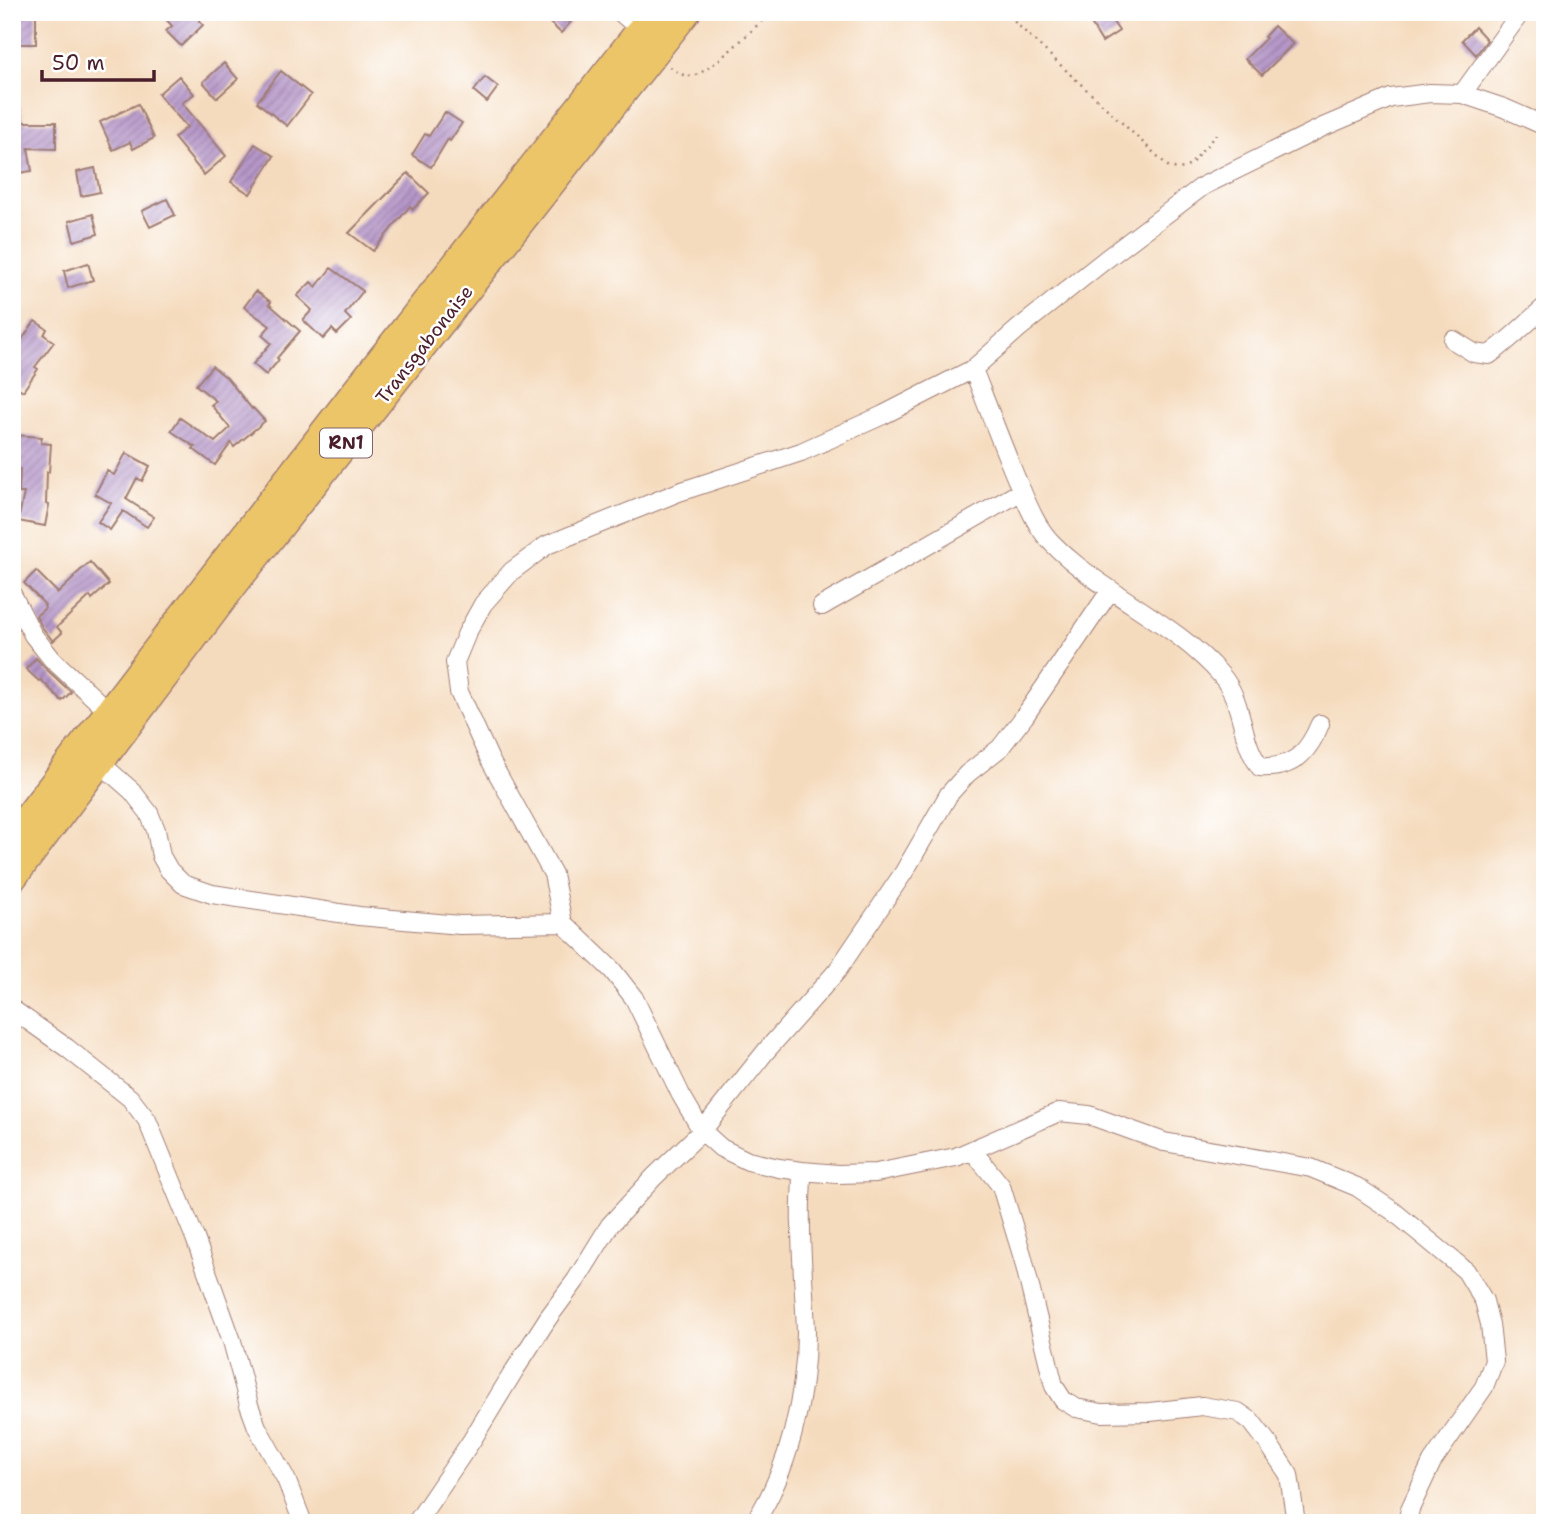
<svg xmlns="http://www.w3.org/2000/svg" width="1557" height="1535" font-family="'Shantell Sans',sans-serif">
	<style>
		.building { fill: url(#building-hatch) }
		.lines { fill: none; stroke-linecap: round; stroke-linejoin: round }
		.minor-casing { stroke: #a07d74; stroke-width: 20 }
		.trunk-casing { stroke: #a07d74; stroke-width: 31 }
		.path { stroke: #a07d74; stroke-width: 2.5; stroke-dasharray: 2 5; stroke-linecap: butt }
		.minor { stroke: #fff; stroke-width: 18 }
		.trunk { stroke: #edc569; stroke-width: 28 }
		.labels { text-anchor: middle; stroke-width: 5; stroke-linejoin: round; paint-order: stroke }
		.shield { fill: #fff; stroke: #80626b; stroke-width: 2 }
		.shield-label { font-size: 18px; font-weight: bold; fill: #4a1f2b }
		.street-label { font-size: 19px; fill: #4a1f2b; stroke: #fff }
	</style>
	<defs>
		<pattern id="building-hatch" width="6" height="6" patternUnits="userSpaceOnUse" patternTransform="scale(1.75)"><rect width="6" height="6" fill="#b697c9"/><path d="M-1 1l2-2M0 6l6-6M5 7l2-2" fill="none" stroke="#967ba3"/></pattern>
	</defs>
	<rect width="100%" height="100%" fill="#fff"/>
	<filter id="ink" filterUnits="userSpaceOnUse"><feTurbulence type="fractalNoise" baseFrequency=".0143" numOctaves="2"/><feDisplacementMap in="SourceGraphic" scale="14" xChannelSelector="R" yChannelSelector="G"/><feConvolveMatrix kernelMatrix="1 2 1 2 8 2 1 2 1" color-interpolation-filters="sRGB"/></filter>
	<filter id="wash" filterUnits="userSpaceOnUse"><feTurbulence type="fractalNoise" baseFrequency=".00686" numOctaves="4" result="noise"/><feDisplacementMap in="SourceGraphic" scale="28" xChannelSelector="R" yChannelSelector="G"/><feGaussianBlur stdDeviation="1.57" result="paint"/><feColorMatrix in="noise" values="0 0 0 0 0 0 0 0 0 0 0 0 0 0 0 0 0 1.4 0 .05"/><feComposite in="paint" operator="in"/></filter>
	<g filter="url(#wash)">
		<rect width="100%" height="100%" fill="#f5dbbe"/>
		<g id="blocks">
			<path class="building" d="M12,12H36V44H12Z
				M171,12H206L199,21L203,25L181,46L166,31L172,26L165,18Z
				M538,12H560L571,22L561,33Z
				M1107,13L1119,31L1102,42L1091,24Z
				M1274,26L1293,44L1262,75L1245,59L1266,38L1264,37Z
				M1475,27L1487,40L1476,55L1462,40Z
				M224,63L238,79L217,98L203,82Z
				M281,71L311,95L287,126L257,102Z
				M179,76L194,94L182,103L226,156L204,175L174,138L187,127L158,94Z
				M485,77L498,87L487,102L474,91Z
				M12,98H18L23,122H56V149L28,148L32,171L12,174Z
				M138,104L154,138L133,149L130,142L113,150L100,122Z
				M445,112L462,123L450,141L448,139L431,167L412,155L425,134L429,136Z
				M255,144L274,156L250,194L231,182Z
				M95,168L100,192L81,196L77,172Z
				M408,173L429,193L413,209L410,206L373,251L349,233Z
				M167,199L175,215L150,227L142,211Z
				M93,214L98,234L74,241L69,221Z
				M88,263L93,280L68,288L64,271Z
				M331,268L363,291L345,314L351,320L337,334L332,329L323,339L303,320L312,310L297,296L311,282L316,287Z
				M256,291L271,302L269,304L300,331L277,358L279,360L266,375L253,364L271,343L262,335L270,326L244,307Z
				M35,321L47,329L44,335L54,342L35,367L38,369L23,391L12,383V364L21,351L16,348Z
				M212,366L227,378L252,409L253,408L265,421L234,447L231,443L215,465L193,449L195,447L171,431L180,418L215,442L230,428L211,405L216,401L196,385Z
				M14,435L42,437L41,443L51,444L49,472H47L46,504L49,505L45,526L18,521L24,493H19L20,469H12Z
				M126,453L150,466L142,481L137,478L126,499L154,517L147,527L123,511L110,530L98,522L111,503L95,494L107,471L114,475Z
				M90,562L109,584L92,599L90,596L57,627L62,633L53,641L42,627L36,616L45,608L44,606L45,605L24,583L36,571L58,593L74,578L73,577Z
				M36,658L44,667L71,692L62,701L41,680L39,681L26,669Z"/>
		</g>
	</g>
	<g filter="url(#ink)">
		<use href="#blocks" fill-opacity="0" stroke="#a07d74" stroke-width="2"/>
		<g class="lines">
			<g class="minor-casing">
				<path id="minor" d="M620,12L642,31
					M1462,94L1521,12
					M1453,340L1474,353L1489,355C1509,341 1526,323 1545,307
					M973,369C987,405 1001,442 1016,478C1026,500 1035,526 1052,543C1102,594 1174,621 1221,675C1245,703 1239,739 1260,767C1293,769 1308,753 1320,724
					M12,594L33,635L52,659L108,711
					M822,606L1022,491
					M99,762L132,791L149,813L156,830L161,856L169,870L183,884L212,894L359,916L460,925L563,923L612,970L634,998L681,1095L702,1131L721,1148L748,1161L779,1168L802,1171L838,1174L876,1173L956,1157L1059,1112L1089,1115L1164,1142L1311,1168L1357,1187L1393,1211L1466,1271L1484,1301L1490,1324L1494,1361L1484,1387L1432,1462L1410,1509L1407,1523
					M563,923L553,874L490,760L459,692L455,662L467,633L483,604L512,571L547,545L679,492L801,452L883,415L973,369L1018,329L1105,260L1203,186L1323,127L1391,98L1430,93L1462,94L1504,108L1545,126
					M12,1009L67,1048L130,1098L147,1120L195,1238L232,1341L249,1405L257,1427L286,1479L303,1523
					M972,1150L1001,1186L1023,1258L1054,1386L1063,1400L1076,1408L1102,1413L1150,1412L1202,1406L1238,1412L1251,1421L1268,1443L1289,1475L1296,1523
					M416,1523L472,1440L514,1371L548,1318L576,1280L610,1225L654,1177L702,1131L766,1051L837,971L904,872L949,794L967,774L1000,748L1024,717L1110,591
					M754,1523C789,1471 806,1395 806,1333C805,1297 801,1261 801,1225C800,1207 802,1189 802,1171"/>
			</g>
			<g class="trunk-casing">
				<path id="trunk" d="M12,838L354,394L655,12
					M12,878L233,585L686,12"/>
			</g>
			<path class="path" d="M1004,12L1169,167C1177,169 1182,170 1190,165L1218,132
				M670,67C676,71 682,76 690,76C705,78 757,25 771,12"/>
			<use href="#minor" class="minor"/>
			<use href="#trunk" class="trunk"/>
		</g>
	</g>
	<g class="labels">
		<rect class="shield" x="320" y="428.5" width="52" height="29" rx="5"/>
		<g class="shield-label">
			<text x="346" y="449">RN1</text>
		</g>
		<g class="street-label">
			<text transform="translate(424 344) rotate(-52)" y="7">Transgabonaise</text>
		</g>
	</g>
	<rect width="1557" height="1535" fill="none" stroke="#fff" stroke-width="42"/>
	<path d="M42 70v10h112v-10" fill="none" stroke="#4a1f2b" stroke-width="3.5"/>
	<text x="52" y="70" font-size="21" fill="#4a1f2b" stroke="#ffffff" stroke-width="5" paint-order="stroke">50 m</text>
</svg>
